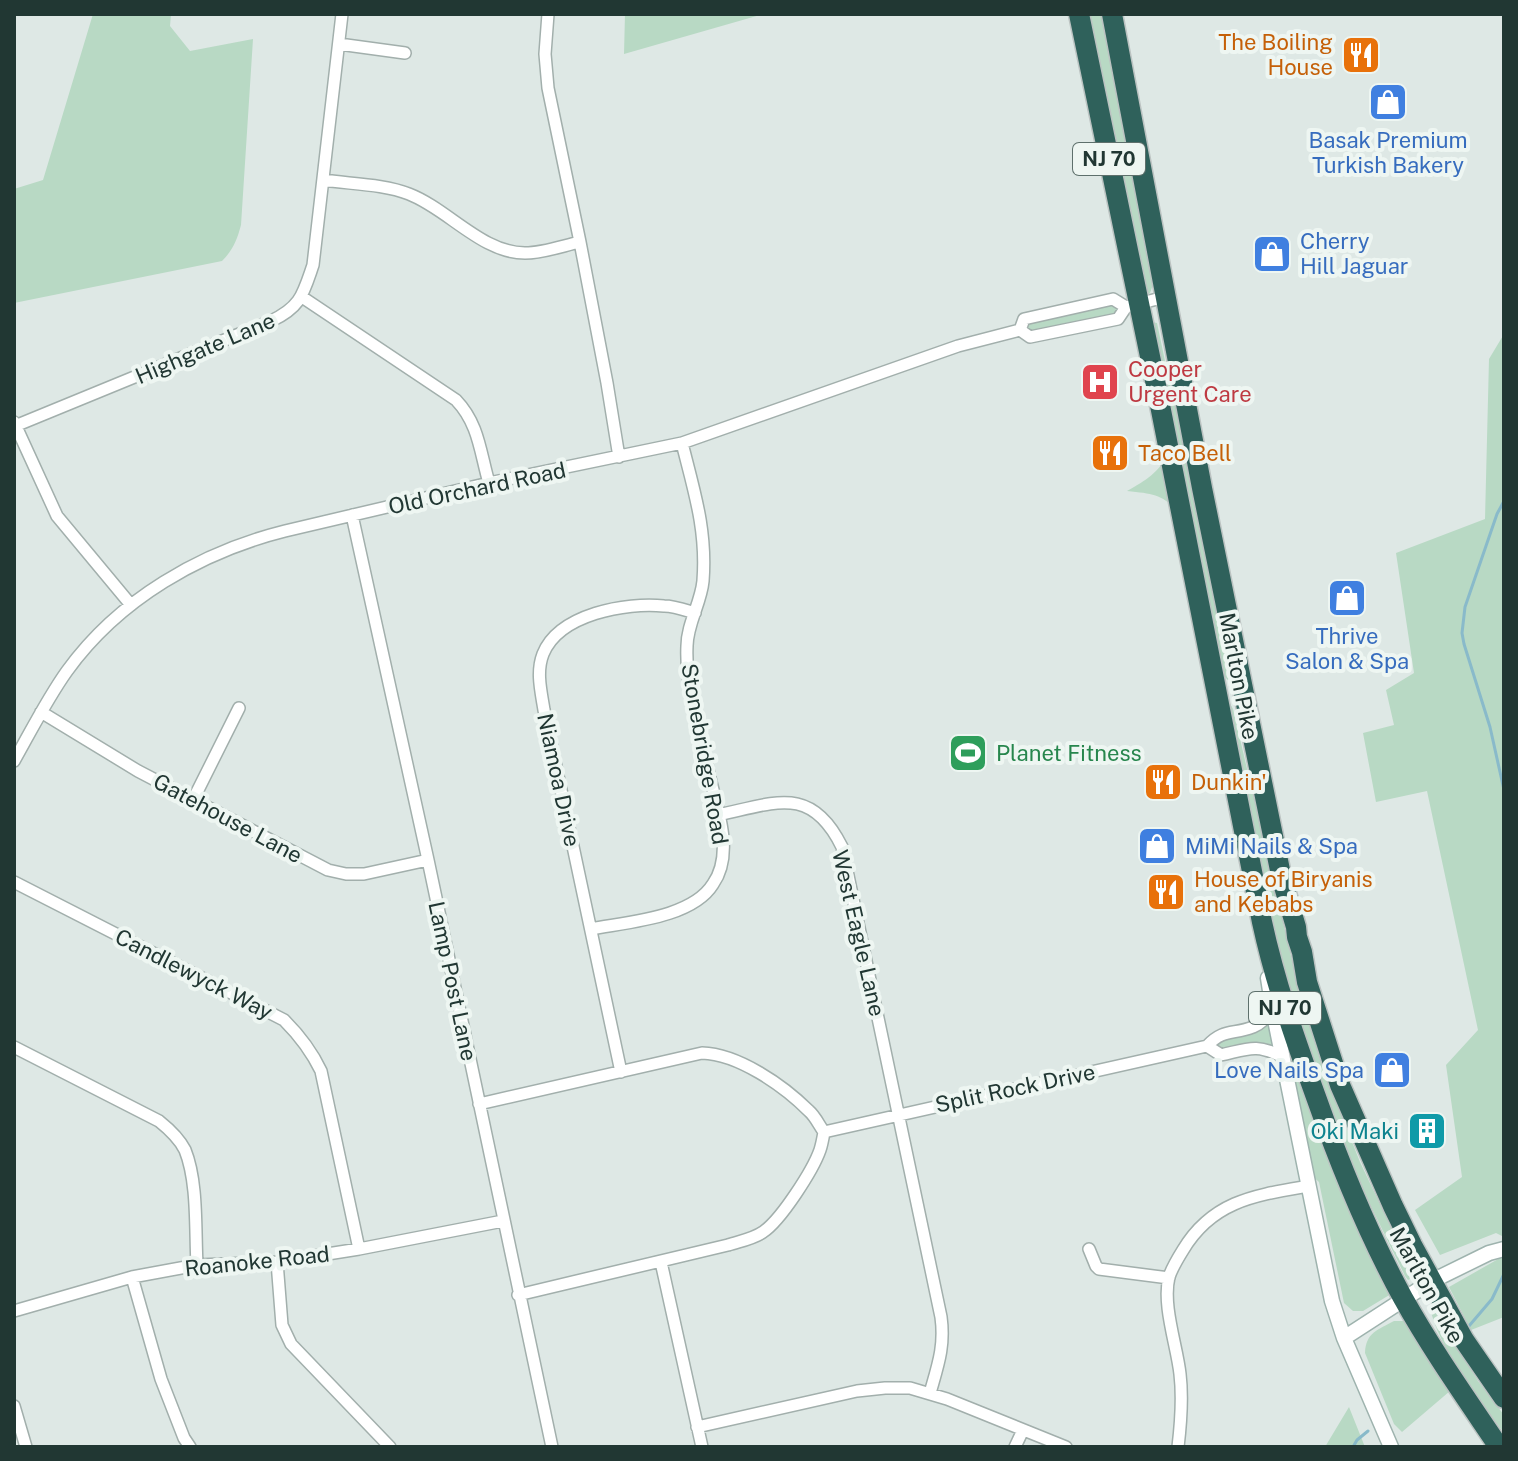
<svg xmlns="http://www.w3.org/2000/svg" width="1518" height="1461" font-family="'Public Sans',sans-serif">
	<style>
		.green { fill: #b8d9c4 }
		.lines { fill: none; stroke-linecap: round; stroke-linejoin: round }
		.stream { stroke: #89baca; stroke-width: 3 }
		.street-casing { stroke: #a2afac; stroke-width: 14 }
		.secondary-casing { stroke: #9eb3ae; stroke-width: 17 }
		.highway-casing { stroke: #bcc3c2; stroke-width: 23 }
		.street { stroke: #fff; stroke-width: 11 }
		.secondary { stroke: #fff; stroke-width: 14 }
		.highway { stroke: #2f615b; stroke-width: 20 }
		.labels { text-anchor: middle; stroke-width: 8; stroke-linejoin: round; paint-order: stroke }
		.shield { fill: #eef6f2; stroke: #5e706c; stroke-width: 2 }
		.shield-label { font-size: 20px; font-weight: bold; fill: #213733 }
		.food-label { font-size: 22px; fill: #c56008; stroke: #eef6f2; text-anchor: start }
		.shop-label { font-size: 22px; fill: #366cbe; stroke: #eef6f2 }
		.street-label { font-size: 22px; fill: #213733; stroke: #eef6f2 }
		.health-label { font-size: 22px; fill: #be3a42; stroke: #eef6f2; text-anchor: start }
		.leisure-label { font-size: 22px; fill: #27864d; stroke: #eef6f2; text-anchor: start }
		.culture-label { font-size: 22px; fill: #0d838f; stroke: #eef6f2; text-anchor: end }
	</style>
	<rect width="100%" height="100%" fill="#dee8e5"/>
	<path class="green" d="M93,14H171L170,26L190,51L253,39L241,225C237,240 233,250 222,261L14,303V189L43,180Z
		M625,14H760V15L624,54Z
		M1090,14H1101L1154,282L1150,293L1148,294L1144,291Z
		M1113,299L1126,307L1118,319L1030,337L1020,330L1024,319Z
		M1152,322L1157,323L1169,380L1196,488L1233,685L1219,671Z
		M1504,334V1237L1496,1233L1440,1255L1415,1210L1462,1177L1446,1065L1478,1030L1427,791L1376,802L1363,733L1394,725L1386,690L1414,673L1396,553L1485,519L1489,359Z
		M1170,453L1182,515C1162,494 1155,494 1127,491C1147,480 1157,473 1170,453Z
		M1225,694L1233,709L1298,986L1322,1066L1360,1162L1408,1263L1410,1279L1408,1280L1405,1276L1357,1178L1322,1091L1293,1003L1266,906Z
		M1273,1010L1283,1057L1268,1049L1221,1055L1207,1046L1252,1028Z
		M1290,1059L1327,1157L1391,1294L1363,1311H1353L1344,1303L1319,1182L1311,1175Z
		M1500,1258L1504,1259V1317L1471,1330L1449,1287Z
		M1432,1305L1478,1381L1504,1415V1433C1480,1400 1437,1346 1430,1307Z
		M1394,1321H1403L1413,1329L1450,1391L1402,1432L1394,1424L1365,1353C1366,1332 1378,1330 1394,1321Z
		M1349,1407L1365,1447H1325Z"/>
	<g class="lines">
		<path class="stream" d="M1504,501L1497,514L1465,607L1462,633L1464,644L1490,727L1504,790
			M1469,1326L1492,1299L1504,1274
			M1353,1447L1357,1440L1368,1431"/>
		<g class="street-casing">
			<path id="street" d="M548,14L545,54L548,88L580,242L607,383L619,457
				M339,44L405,53
				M323,180C350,184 384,184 409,194C448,209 482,253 525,253C543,253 562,246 580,242
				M302,297L456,400C479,424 480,452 489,483
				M1020,330L1030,337L1118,319L1126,307L1165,297
				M14,422L57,516L131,605
				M15,426L271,321C301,307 303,294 313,265L342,14
				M352,515L428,860L552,1447
				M41,712L138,771L328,870L346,874H364L428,860
				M14,761C31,731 47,699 67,671C119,599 201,552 285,531L489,483L682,443L958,346L1020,330L1024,319L1113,299L1126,307
				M193,800L239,708
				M718,815C775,803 811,784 842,847L941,1317C945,1346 938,1365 930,1393
				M14,882L284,1020C300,1036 311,1050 321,1071L359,1249
				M591,929C627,922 692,918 713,884C734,854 718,811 710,778C701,736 685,688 687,646C687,624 701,603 703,581C707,530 694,491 682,443
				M1207,1046L1221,1055C1248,1049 1256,1043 1283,1057
				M14,1047L159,1121C169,1129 179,1138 185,1150C198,1182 195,1230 197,1265
				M621,1072L544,710C541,691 536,672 543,654C559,614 626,602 664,606C674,606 685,610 695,613
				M479,1104L702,1053C738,1054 783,1085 809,1111C815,1116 819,1125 824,1132
				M824,1132L1207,1046C1224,1028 1233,1035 1253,1027C1262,1023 1267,1017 1273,1010
				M1089,1249L1096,1266L1099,1269L1169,1278
				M277,1262L282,1325L291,1344L390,1447
				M661,1262L702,1447
				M132,1277L161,1379L184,1438L190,1447
				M518,1295L728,1245C740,1241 753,1239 763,1232C781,1220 813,1170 820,1150C822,1144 823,1138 824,1132
				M14,1311L132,1277L197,1265L277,1262L359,1249L503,1221
				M14,1406L26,1447
				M697,1427L857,1391L885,1388H910L947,1399L1066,1447
				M1015,1447L1023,1430
				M1178,1447C1181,1422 1183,1399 1180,1374C1177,1346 1162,1305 1169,1277C1172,1268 1178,1258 1183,1250C1213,1200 1257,1195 1309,1186"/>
		</g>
		<g class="secondary-casing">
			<path id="secondary" d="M1268,978L1273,1010L1332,1301L1344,1338L1391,1447
				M1344,1338L1432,1281L1489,1253L1504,1249"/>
		</g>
		<g class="highway-casing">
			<path id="highway" d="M1079,14L1158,395L1262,922C1275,982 1295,1039 1316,1097C1340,1165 1368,1234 1403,1298C1432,1350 1466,1398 1499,1447
				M1112,14L1202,488L1282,880L1296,927L1297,937L1302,952L1307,982L1340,1085L1393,1206L1412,1245L1464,1340L1504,1398"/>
		</g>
		<use href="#street" class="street"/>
		<use href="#secondary" class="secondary"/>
		<use href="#highway" class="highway"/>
	</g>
	<defs>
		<g id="restaurant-square" transform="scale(2)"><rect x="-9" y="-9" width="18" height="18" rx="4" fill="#e8710a" stroke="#eef6f2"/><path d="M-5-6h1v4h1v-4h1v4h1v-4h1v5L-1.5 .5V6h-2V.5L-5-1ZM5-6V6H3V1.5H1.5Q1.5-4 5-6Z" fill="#fff"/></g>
		<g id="shop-square" transform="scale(2)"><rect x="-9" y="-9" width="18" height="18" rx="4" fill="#3f7fe0" stroke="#eef6f2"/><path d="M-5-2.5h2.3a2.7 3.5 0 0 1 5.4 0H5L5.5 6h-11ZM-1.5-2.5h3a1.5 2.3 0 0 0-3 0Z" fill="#fff"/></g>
		<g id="hospital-square" transform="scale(2)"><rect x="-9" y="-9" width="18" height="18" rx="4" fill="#e0444e" stroke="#eef6f2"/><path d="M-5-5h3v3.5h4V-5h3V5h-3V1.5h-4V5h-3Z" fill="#fff"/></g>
		<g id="stadium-square" transform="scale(2)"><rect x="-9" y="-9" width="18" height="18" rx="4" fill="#2e9e5b" stroke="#eef6f2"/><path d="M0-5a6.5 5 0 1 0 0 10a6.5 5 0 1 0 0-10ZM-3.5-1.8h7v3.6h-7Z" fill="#fff"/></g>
		<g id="building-square" transform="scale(2)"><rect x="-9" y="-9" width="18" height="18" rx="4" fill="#0f9aa8" stroke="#eef6f2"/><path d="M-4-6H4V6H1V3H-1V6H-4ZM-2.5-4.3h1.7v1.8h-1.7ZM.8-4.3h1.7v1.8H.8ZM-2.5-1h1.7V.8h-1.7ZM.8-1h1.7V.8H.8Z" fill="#fff"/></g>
	</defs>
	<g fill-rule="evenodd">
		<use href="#restaurant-square" x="1361" y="55"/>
		<use href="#shop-square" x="1388" y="102"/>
		<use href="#shop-square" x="1272" y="254"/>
		<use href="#hospital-square" x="1100" y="382"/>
		<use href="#restaurant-square" x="1110" y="453"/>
		<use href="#shop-square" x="1347" y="598"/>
		<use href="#stadium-square" x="968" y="753"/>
		<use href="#restaurant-square" x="1163" y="782"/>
		<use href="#shop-square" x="1157" y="846"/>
		<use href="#restaurant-square" x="1166" y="892"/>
		<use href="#shop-square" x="1392" y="1070"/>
		<use href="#building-square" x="1427" y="1131"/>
	</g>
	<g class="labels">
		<g class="shield">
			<rect x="1073" y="143" width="72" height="32" rx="6"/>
			<rect x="1249" y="992" width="72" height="32" rx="6"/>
		</g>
		<g class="shield-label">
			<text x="1109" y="166">NJ 70</text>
			<text x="1285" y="1015">NJ 70</text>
		</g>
		<g class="food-label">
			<text x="1333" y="50" text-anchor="end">The Boiling<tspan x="1333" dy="25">House</tspan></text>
			<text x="1138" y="461">Taco Bell</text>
			<text x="1191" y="790">Dunkin'</text>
			<text x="1194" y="887">House of Biryanis<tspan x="1194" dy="25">and Kebabs</tspan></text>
		</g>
		<g class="shop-label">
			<text x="1388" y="148">Basak Premium<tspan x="1388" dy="25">Turkish Bakery</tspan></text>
			<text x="1300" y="249" text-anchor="start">Cherry<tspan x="1300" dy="25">Hill Jaguar</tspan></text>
			<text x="1347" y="644">Thrive<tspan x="1347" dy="25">Salon &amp; Spa</tspan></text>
			<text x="1185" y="854" text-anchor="start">MiMi Nails &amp; Spa</text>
			<text x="1364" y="1078" text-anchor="end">Love Nails Spa</text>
		</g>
		<g class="street-label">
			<text transform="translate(205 348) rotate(-23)" y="8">Highgate Lane</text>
			<text transform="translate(477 488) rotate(-12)" y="8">Old Orchard Road</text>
			<text transform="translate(1239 676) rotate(79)" y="8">Marlton Pike</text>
			<text transform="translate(705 754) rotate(80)" y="8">Stonebridge Road</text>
			<text transform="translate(559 780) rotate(78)" y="8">Niamoa Drive</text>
			<text transform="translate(228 818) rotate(28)" y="8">Gatehouse Lane</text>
			<text transform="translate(859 933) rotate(77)" y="8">West Eagle Lane</text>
			<text transform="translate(194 974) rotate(27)" y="8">Candlewyck Way</text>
			<text transform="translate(453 981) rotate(78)" y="8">Lamp Post Lane</text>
			<text transform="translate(1015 1088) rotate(-12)" y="8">Split Rock Drive</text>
			<text transform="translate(257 1261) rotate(-6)" y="8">Roanoke Road</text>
			<text transform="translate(1427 1285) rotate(61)" y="8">Marlton Pike</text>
		</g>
		<g class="health-label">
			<text x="1128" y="377">Cooper<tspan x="1128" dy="25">Urgent Care</tspan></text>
		</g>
		<g class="leisure-label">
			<text x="996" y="761">Planet Fitness</text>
		</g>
		<g class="culture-label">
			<text x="1399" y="1139">Oki Maki</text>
		</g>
	</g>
	<rect width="1518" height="1461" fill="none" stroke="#213733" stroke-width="32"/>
</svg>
